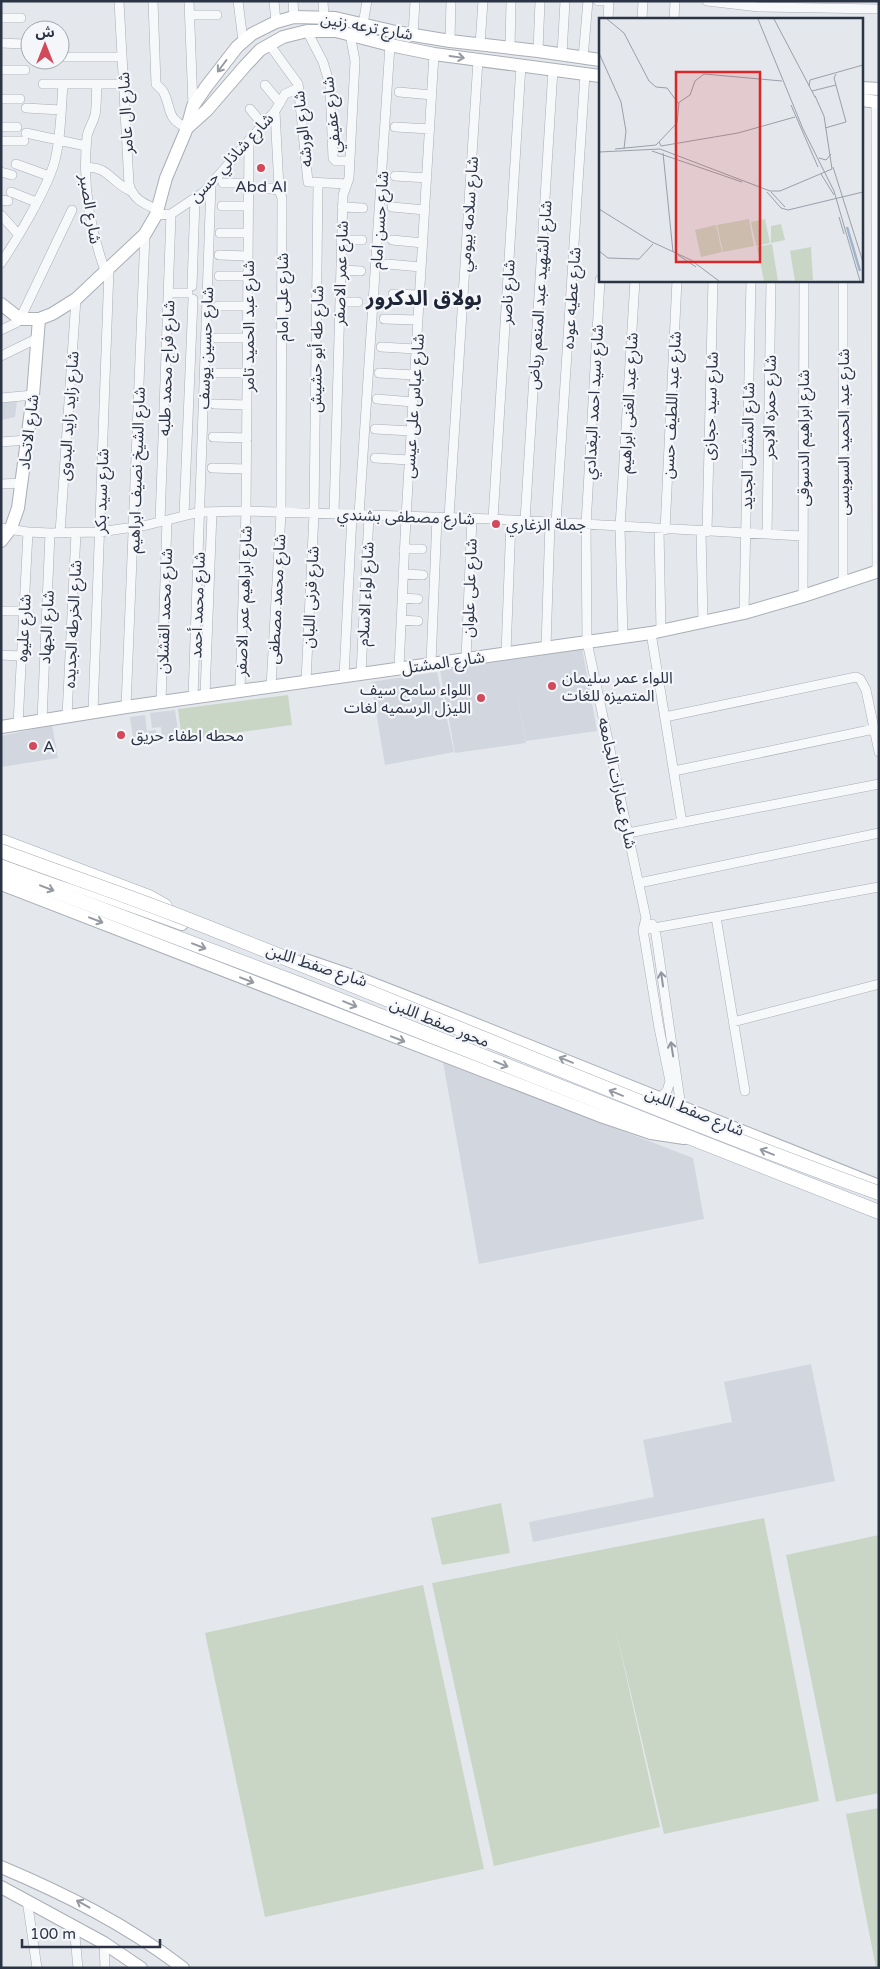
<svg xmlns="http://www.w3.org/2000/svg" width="880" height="1969" font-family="'Varela Round','Noto Sans Arabic',sans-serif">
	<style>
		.built { fill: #d2d6de }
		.green { fill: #c9d6c5 }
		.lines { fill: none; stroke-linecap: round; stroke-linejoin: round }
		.street-casing { stroke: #a9aeb7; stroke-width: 10 }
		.secondary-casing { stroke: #a9aeb7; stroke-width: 14 }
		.primary-casing { stroke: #a3abb8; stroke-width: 15 }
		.street { stroke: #f7f8fa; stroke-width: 9 }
		.secondary { stroke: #fff; stroke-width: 12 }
		.primary { stroke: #fff; stroke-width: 14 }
		.primary-bridge-casing { stroke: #a3abb8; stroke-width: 15; stroke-linecap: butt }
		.primary-bridge { stroke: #fff; stroke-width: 14 }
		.oneway { stroke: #959aa2 }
		.oneway2 { stroke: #9196a0 }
		.poi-dot { fill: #d1495b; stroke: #f4f6f9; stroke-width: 2 }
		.labels { text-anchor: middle; stroke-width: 4.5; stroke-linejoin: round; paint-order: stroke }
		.street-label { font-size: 16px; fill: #2b3445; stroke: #f4f6f9 }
		.poi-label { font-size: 16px; fill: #2b3445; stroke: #f4f6f9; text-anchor: start }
		.district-label { font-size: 21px; font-weight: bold; fill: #1d2536; stroke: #f4f6f9 }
		.inset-river { fill: none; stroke: #9fb4cc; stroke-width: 2.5 }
		.inset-road { fill: none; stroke: #9a9fa9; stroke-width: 1 }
		.view { fill: #d62828; fill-opacity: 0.15; stroke: #d62828; stroke-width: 2.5 }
		.inset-edge { fill: none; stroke: #2b3445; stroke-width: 2.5 }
	</style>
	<rect width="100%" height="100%" fill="#e4e7ec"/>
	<path class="built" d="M17,400L15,417L1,420V403Z
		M582,648L597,731L526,741L514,676L526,743L455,753L440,670Z
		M437,672L454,752L385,765L371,682Z
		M175,710L179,738L162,741L161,727L152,728L150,713Z
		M145,715L147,731L156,730L157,741L134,744L130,717Z
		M52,725L58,758L1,767V736Z
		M443,1062L693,1158L704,1219L479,1264Z
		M811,1364L835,1481L533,1542L529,1522L654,1497L643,1440L732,1422L724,1382Z"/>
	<path class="green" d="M288,695L292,725L182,740L178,709Z
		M501,1503L510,1553L442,1565L431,1518Z
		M764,1518L819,1801L664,1834L614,1622L660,1827L494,1866L432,1583Z
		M879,1535V1793L836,1802L786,1555Z
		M423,1585L484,1869L265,1917L205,1633Z
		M879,1808V1968H876L846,1814Z"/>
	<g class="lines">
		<g class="street-casing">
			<path id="street" d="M119,1L129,184C133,200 145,204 158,210
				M153,1L156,84C159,87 162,89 164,93C172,110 166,118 187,128
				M189,1L193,106
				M238,1L243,41
				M274,1L276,22
				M293,1L294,17
				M323,1L324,17
				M598,1H609
				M707,1L759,7L879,9
				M190,15H217
				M1,18H21
				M608,19L609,1
				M642,19L643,1
				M674,19L675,1
				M363,24L367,1
				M307,31L323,62L330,85L333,158L336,161H350
				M413,35L415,1
				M450,41L451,1
				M1,43L23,44
				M269,44L298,84L308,182L347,184
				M480,45L483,1
				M510,48L511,1
				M538,51L540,1
				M562,54L565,1
				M60,57H122
				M583,58L588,1
				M1,70H25
				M43,84H123
				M97,84C96,94 97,105 95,115C93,123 88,129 87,137C82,184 89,228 106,273
				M265,85L280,103
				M399,92L432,95
				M1,99H20
				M876,102L877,572
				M26,108L61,110
				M250,109L263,125
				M1,127H17
				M395,127L430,129
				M26,133L86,146
				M1,141H24
				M16,164L49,176
				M85,168C106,164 113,184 131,191
				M1,172L12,175
				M395,176L427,178
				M223,183H249
				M11,192L36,202
				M1,200L8,201
				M222,206H248
				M342,207L363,208
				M392,207L425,210
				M1,215L18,234
				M156,215L171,214L204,192L275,111L285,94L299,88
				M220,233H248
				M341,240H362
				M392,240L423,243
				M219,255L248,256
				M1,263C18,238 45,192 54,164C61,139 61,110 63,84
				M387,264L421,267
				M341,270L361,271
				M219,276H248
				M600,280L586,525L587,642L646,918L643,930L659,1028L670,1081L667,1091L660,1098
				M192,286L195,199
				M169,293H188
				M393,294L419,295
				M340,302H358
				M218,306H248
				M384,319L418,320
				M1,330L16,323L20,319L72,210
				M216,338H247
				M381,347L416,349
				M1,356L38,338
				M215,373H247
				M379,373L414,375
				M1,398L33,395
				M377,399L413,402
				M214,404L247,405
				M375,429L411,431
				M213,437L247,438
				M1,442L27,440
				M375,458L409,460
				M212,468L246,469
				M1,484L22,483
				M334,514L343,195L349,178L355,61L350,34
				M184,515L193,299
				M359,515L390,45
				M449,517L478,60
				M493,519L521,65
				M525,521L553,69
				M160,522L171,214
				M556,523L585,74
				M1,528L28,532L50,533L100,532L147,525L200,512L246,511L493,519L802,536
				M659,529L661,631
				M665,530L677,280
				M701,531L703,622
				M707,532L713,280
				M60,533L76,299
				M767,534L771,280
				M404,549H422
				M403,574L423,575
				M843,584V280
				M803,596L804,280
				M402,598L418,599
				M1,611H24
				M744,613L751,280
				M401,620L418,621
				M651,633L682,823
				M623,637L620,527L635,280
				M546,647L550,522
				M506,653L511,520
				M1,655L21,656
				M466,658L472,518
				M431,663L437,517
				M399,668L406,517L434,54
				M361,673L369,516
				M344,676L352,515
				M306,681L314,514L318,184
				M271,686L281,513L282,198L279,190L263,188H279L275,111
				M240,690L246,511L249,140
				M205,695L212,512
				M193,697L211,184
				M161,702L167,520
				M126,707L145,234
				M93,712L109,269
				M67,716L76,533
				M665,717L856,677L860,679L866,690L879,752
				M42,720L50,533
				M18,724L28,532
				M674,771L874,729
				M628,833L879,784
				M639,883L879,833
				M716,917L745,1091
				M652,924L655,928L681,1107
				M643,930L879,887
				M733,1022L879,984
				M27,1900L37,1968
				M74,1926L78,1968
				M104,1943L105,1968"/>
		</g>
		<g class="secondary-casing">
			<path id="secondary" d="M861,88L879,89
				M861,100L879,102
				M187,128L207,110L245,66L260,50L283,37L307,31H336L390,45L434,54L600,76
				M1,304L20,319H39L52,314L76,299L145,234L156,215L166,178L187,128L193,106L206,87L237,47L252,34L276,22L294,17L335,18L396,32L450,41L538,51L600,60
				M1,541L11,528L18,508L33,395L39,319
				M1,727L126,707L651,633L744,613L803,596L879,571
				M1,859L182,924
				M1,884L598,1115L651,1133L684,1138
				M305,960L358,978L437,1009L879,1186
				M1,1867C65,1894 127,1925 183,1968
				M1,1887L104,1943L141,1968"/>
		</g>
		<g class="primary-casing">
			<path id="primary" d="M1,841L149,897L165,906
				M1,871L302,985L879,1212"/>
		</g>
		<use href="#street" class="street"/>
		<use href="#secondary" class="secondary"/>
		<use href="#primary" class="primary"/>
		<g class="primary-bridge-casing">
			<path id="primary-bridge" d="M1,851C60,873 120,893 179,916C413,1007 643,1108 879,1193"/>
		</g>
		<use href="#primary-bridge" class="primary-bridge"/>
	</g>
	<defs><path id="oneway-shaft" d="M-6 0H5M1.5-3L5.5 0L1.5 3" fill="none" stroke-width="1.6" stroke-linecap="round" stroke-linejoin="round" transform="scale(1.25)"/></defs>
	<g class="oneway">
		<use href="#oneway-shaft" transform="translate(457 57) rotate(8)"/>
		<use href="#oneway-shaft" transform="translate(222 66) rotate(127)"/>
		<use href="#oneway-shaft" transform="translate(47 888) rotate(21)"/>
		<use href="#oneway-shaft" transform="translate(96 920) rotate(21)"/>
		<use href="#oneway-shaft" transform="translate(199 946) rotate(21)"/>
		<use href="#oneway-shaft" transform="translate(247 980) rotate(21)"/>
		<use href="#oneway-shaft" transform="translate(350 1004) rotate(22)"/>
		<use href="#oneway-shaft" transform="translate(398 1039) rotate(21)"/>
		<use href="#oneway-shaft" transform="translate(566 1060) rotate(-158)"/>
		<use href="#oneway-shaft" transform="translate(501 1064) rotate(22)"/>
		<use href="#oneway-shaft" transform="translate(616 1093) rotate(-158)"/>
		<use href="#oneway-shaft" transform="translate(767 1152) rotate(-158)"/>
		<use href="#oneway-shaft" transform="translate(83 1904) rotate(-151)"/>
	</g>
	<g class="oneway2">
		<use href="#oneway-shaft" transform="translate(662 979) rotate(-98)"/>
		<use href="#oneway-shaft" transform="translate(672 1049) rotate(-99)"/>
	</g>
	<g class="poi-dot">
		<circle cx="261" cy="168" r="5"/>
		<circle cx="496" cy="524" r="5"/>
		<circle cx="552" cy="686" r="5"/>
		<circle cx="481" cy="698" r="5"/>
		<circle cx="121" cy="735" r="5"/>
		<circle cx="33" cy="746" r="5"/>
	</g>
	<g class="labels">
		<g class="street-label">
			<text transform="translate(367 26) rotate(10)" y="6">شارع ترعه زنين</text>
			<text transform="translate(125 113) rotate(-93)" y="6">شارع ال عامر</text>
			<text transform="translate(331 115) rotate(-96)" y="6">شارع عفيفي</text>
			<text transform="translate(302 129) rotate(-96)" y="6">شارع الورشه</text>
			<text transform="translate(231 157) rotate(-47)" y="6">شارع شاذلي حسن</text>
			<text transform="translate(91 209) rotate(81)" y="6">شارع الصبر</text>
			<text transform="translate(468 214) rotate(-86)" y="6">شارع سلامه بيومي</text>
			<text transform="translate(379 220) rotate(-86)" y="6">شارع حسن امام</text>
			<text transform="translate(340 273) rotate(-88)" y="6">شارع عمر الاصفر</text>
			<text transform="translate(507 292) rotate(-87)" y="6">شارع ناصر</text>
			<text transform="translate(539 295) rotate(-86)" y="6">شارع الشهيد عبد المنعم رياض</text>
			<text transform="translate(282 297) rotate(-90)" y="6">شارع على امام</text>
			<text transform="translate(571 298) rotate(-86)" y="6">شارع عطيه عوده</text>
			<text transform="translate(248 326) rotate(-90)" y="6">شارع عبد الحميد تامر</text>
			<text transform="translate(205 348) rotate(-88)" y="6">شارع حسين يوسف</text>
			<text transform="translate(316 349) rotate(-89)" y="6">شارع طه أبو حشيش</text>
			<text transform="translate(166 368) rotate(-88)" y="6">شارع فراج محمد طلبه</text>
			<text transform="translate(593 402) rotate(-87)" y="6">شارع سيد احمد البغدادي</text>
			<text transform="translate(628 403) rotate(-87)" y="6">شارع عبد الغنى ابراهيم</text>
			<text transform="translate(671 405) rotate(-87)" y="6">شارع عبد اللطيف حسن</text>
			<text transform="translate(413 406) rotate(-86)" y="6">شارع عباس على عيسى</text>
			<text transform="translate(710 406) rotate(-88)" y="6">شارع سيد حجازى</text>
			<text transform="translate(769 407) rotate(-89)" y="6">شارع حمزه الابحر</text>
			<text transform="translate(68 416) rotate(-86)" y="6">شارع زايد زايد البدوى</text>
			<text transform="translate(28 432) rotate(-83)" y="6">شارع الاتحاد</text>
			<text transform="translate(843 432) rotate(-90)" y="6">شارع عبد الحميد السويسى</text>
			<text transform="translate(803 438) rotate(-90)" y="6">شارع ابراهيم الدسوقى</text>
			<text transform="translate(747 446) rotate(-89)" y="6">شارع المشتل الجديد</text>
			<text transform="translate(136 470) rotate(-88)" y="6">شارع الشيخ نصيف ابراهيم</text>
			<text transform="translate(101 491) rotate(-88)" y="6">شارع سيد بكر</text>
			<text transform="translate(406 516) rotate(2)" y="6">شارع مصطفى بشندي</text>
			<text transform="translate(469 588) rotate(-88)" y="6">شارع على علوان</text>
			<text transform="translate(365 594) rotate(-87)" y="6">شارع لواء الاسلام</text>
			<text transform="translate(310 597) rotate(-87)" y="6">شارع قرنى اللبان</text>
			<text transform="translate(276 599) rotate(-87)" y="6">شارع محمد مصطفى</text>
			<text transform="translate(243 601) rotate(-88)" y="6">شارع ابراهيم عمر الاصفر</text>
			<text transform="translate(197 605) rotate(-88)" y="6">شارع محمد أحمد</text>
			<text transform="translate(164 611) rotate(-88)" y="6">شارع محمد القشلان</text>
			<text transform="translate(72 624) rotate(-87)" y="6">شارع الخرطه الجديده</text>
			<text transform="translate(46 627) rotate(-87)" y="6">شارع الجهاد</text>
			<text transform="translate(23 628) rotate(-87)" y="6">شارع عليوه</text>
			<text transform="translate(443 662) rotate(-8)" y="6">شارع المشتل</text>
			<text transform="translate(618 783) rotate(78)" y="6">شارع عمارات الجامعه</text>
			<text transform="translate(317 965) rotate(18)" y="6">شارع صفط اللبن</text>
			<text transform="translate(440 1022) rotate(22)" y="6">محور صفط اللبن</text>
			<text transform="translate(695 1111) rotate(22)" y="6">شارع صفط اللبن</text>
		</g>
		<g class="poi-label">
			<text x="261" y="192" text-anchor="middle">Abd Al</text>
			<text x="506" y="530">جملة الزغاري</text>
			<text x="562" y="683">اللواء عمر سليمان<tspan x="562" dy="18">المتميزه للغات</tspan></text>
			<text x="471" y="695" text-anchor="end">اللواء سامح سيف<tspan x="471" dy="18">الليزل الرسميه لغات</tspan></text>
			<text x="131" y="741">محطه اطفاء حريق</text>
			<text x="43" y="752">A</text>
		</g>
		<g class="district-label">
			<text x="424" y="305">بولاق الدكرور</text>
		</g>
	</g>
	<g transform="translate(599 18)">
		<rect width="264" height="264" fill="#e4e7ec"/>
		<path d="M150,201L155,228L124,234L118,207ZM166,201L171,225L157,228L152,204ZM182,206L186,222L172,225V208ZM117,207L123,234L102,239L96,212ZM173,226L179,263H165L158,229ZM212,229L214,262L196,263L191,233Z" fill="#c9d6c5"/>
		<path class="inset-river" d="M248,209L261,253"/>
		<path class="inset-road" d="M8,1L25,15L50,63L57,69L68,70L79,85L91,77L96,63L105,56L183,63M159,1L204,111L235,173L261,263M175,1L216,79M0,35L22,84L27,113L25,131M210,68L211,62L264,47M213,73L237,67M192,87L219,149M226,110L247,104L235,60L237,56M60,124L62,128L139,115L196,99M16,131L57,127L78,105L80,85M53,133L143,164M0,134L61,131L171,173H181L233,151L225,98L216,78M64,135L74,234M220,140L227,142L232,136M234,149L264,244M222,156L235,177M168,174L182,190L189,192L264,174M172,174L186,189M0,191L53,224L92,242L120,263M240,199L245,216M0,233L9,240L40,241L54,226M79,237L97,249"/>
		<path class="view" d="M77,54H161V244H77Z"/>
		<rect width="264" height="264" class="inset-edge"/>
	</g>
	<rect width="880" height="1969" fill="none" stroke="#2b3445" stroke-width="5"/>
	<g transform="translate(45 45)"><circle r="24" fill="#f4f6f9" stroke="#a4a8b1"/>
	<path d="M0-4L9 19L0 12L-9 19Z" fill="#d1495b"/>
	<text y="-8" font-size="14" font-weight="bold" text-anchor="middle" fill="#2b3445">ش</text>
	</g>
	<path d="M22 1939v8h138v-8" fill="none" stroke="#2b3445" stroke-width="2.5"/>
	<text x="30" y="1939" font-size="15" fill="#2b3445" stroke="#f4f6f9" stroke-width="4" paint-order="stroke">100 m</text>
</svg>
